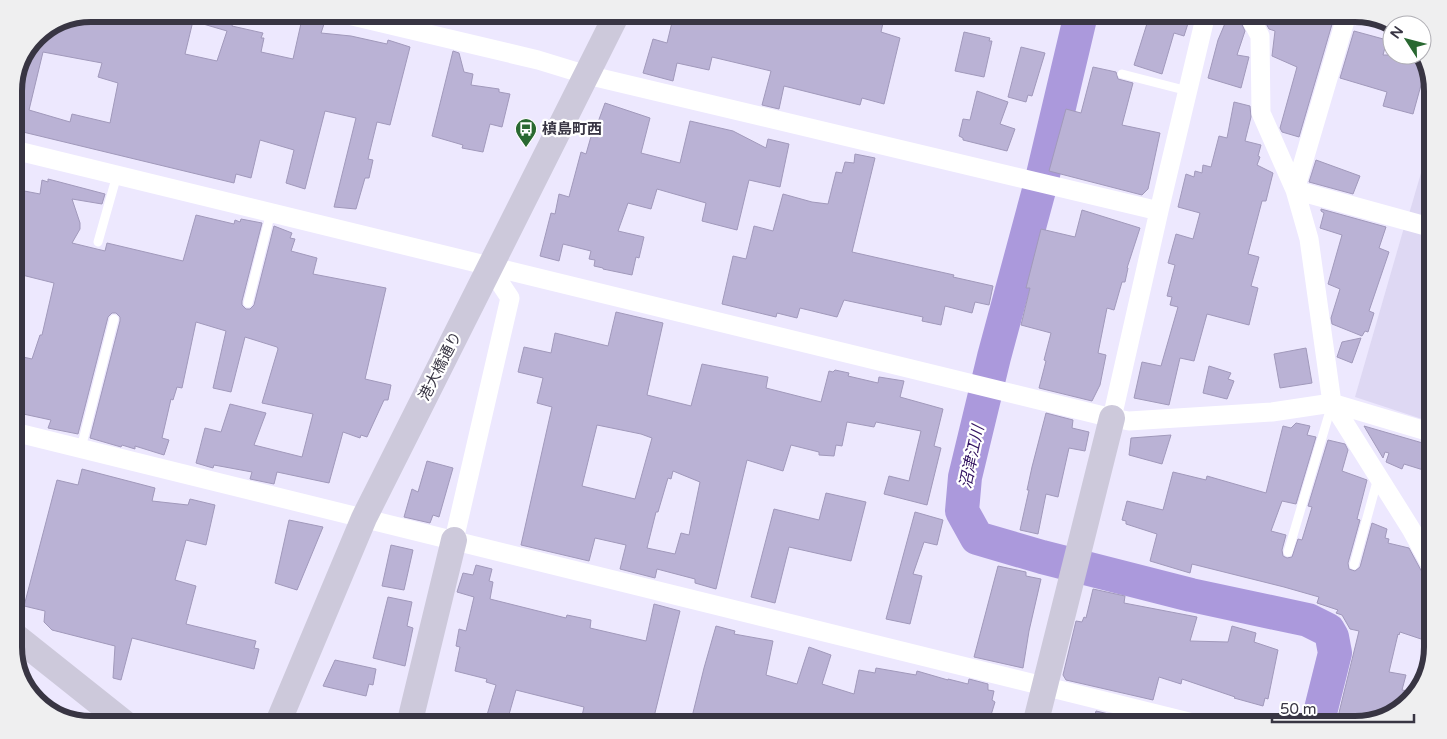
<svg xmlns="http://www.w3.org/2000/svg" width="1447" height="739" font-family="'Varela Round','Noto Sans JP',sans-serif">
	<style>
		.built { fill: #ded8f3 }
		.lines { fill: none; stroke-linecap: round; stroke-linejoin: round }
		.river { stroke: #ab99dc; stroke-width: 34 }
		.building { fill: #bab2d5; stroke: #a199bb; fill-rule: evenodd }
		.lane { stroke: #fff; stroke-width: 9 }
		.street { stroke: #fff; stroke-width: 19 }
		.secondary { stroke: #cdc9db; stroke-width: 26 }
		.labels { text-anchor: middle; stroke-width: 4.5; stroke-linejoin: round; paint-order: stroke }
		.poi-label { font-size: 15px; font-weight: bold; fill: #383543; stroke: #fff; text-anchor: start }
		.street-label { font-size: 15px; fill: #383543; stroke: #fff }
		.water-label { font-size: 16px; font-style: italic; fill: #331361; stroke: #fff }
		.rim { fill: none; stroke: #383543; stroke-width: 6 }
	</style>
	<rect width="100%" height="100%" fill="#ede8fe"/>
	<path class="built" d="M1433,132V222L1409,214Z
		M1405,224L1433,232V415L1431,422L1355,397Z"/>
	<g class="lines">
		<path class="river" d="M1081,14L1042,179L994,357L965,477L962,511L977,538L1042,557L1191,595L1308,620L1328,630L1332,637L1335,653L1317,725"/>
	</g>
	<path class="building" d="M92,14H235L232,26L263,33L261,38H264L261,52L293,59L302,19L324,24L321,33L351,36L387,44L388,40L410,47L390,125L377,122L368,159L373,160L369,178H365L356,209L334,207L356,118L325,111L305,189L286,183L294,150L260,140L251,178L236,174L234,183L23,132L21,140L14,139V87L37,36ZM193,21L227,31L217,61L185,54ZM43,52L102,63L98,77L118,83L110,123L72,114L70,122L29,110Z
		M674,14H885L881,32L900,38L884,104L862,98L860,105L784,86L779,109L762,105L771,71L712,57L709,70L677,63L673,81L643,73L653,39L667,43Z
		M1150,14H1191L1184,36L1174,33L1162,74L1134,65Z
		M1229,14H1237L1245,31L1237,55L1249,57L1241,88L1208,78L1218,40Z
		M1261,14H1335L1299,137L1282,132L1280,128L1297,67L1272,56L1275,31L1269,29Z
		M1354,31L1387,40L1383,55H1407L1423,60L1421,65L1426,67L1413,114L1383,106L1387,92L1340,78Z
		M964,32L990,38L989,41H992L984,77L955,71Z
		M1021,47L1045,53L1032,96L1028,95L1026,102L1008,97Z
		M453,51L459,53L464,72L473,74L471,85L499,89V92L510,94L502,127L490,124L483,152L462,148L463,145L432,136Z
		M1093,67L1116,72L1118,79L1133,83L1122,125L1160,133L1148,189L1142,195L1049,171L1066,109L1081,113Z
		M977,91L1008,102L1000,124L1015,129L1007,151L963,140V138L959,136L963,119L970,120Z
		M1234,102L1250,106L1251,117L1245,141L1261,145L1258,156L1260,157L1257,165L1273,173L1266,201H1262L1248,254L1259,257L1251,286L1258,288L1249,325L1207,314L1194,361L1180,358L1169,405L1134,398L1142,362L1161,366L1178,307L1170,305L1172,297L1167,296L1175,265L1168,263L1176,234L1193,239L1200,213L1178,207L1186,174L1194,177L1195,171L1202,173L1203,165L1211,167L1219,136L1227,138Z
		M605,103L650,118L641,153L680,163L690,121L733,131L766,148L768,139L789,144L780,187L749,180L737,230L702,221L706,203L657,189L651,209L628,203L618,231L644,237L639,258L636,257L632,275L603,269V268L594,266L595,260L589,259L591,251L563,244L559,261L540,256L551,213L555,214L559,194L569,197L581,152L586,154L592,133H594Z
		M855,154L875,158L852,252L954,275L953,277L993,286L989,305L975,302L972,313L945,306L941,325L922,321L923,317L844,300L837,317L800,308L797,318L777,313L776,317L722,304L733,256L746,259L754,226L773,231L783,194L812,202L828,204L836,172L842,173L845,162L854,163Z
		M1316,160L1360,176L1353,194L1309,182Z
		M48,179L105,194L102,204L72,199L80,223V229L72,243L105,251L107,243L183,261L196,215L234,224L235,220L240,222L241,219L262,223L242,301V305L246,309H250L254,305L274,226L292,233L290,238L295,239L291,251L317,258L313,274L386,288L365,379L391,385L388,400H384L367,437L361,435L360,438L343,432L329,483L277,472L274,484L250,479L252,472L214,465L213,468L196,463L205,428L221,432L230,404L266,413L254,445L302,457L313,414L262,403L278,349L277,347L245,337L231,392L213,388L226,331L196,322L182,388L177,387L173,400L171,399L162,438L169,440L164,455L135,446V449L122,445L121,447L90,438L120,321V317L116,313H112L108,317L78,434L48,428L51,420L14,412V355L32,359L40,335H42L54,283L14,273L18,251L14,250V189L40,194L42,180L48,182Z
		M1321,209L1386,227L1379,248L1389,252L1369,311L1374,313L1368,332L1365,331L1362,336L1332,324L1331,318L1340,289L1328,284L1342,235L1320,228L1324,213L1321,211Z
		M1082,210L1140,228L1127,268H1128L1125,282H1122L1114,310L1107,308L1098,353L1106,355L1100,385L1092,401L1039,388L1046,361L1044,360L1051,333L1021,325L1030,288H1026L1041,229L1075,237Z
		M616,312L663,323L647,395L691,406L702,364L768,377L766,388L821,402L829,371L833,372L835,370L849,373L848,376L878,383L879,377L904,381L900,397L943,409L934,446L941,448L927,505L884,494L889,476L909,481L921,431L876,422L874,427L847,422L842,446L836,445L834,456L819,455V452L791,445L783,471L747,460L716,589L695,583V579L657,569L655,578L620,569L626,545L595,538L589,561L521,545L552,407L537,403L543,378L518,372L524,347L551,353L555,333L608,346ZM597,425L641,434L652,438L635,499L582,486ZM673,471L700,482L689,535L681,533L675,554L647,548L656,512H658L668,478L671,479Z
		M1361,338L1352,363L1337,357L1342,342Z
		M1306,348L1312,383L1280,388L1274,354Z
		M1209,366L1231,373L1228,379L1234,381L1227,399L1203,393Z
		M1046,413L1073,420L1072,428L1089,432L1085,451L1069,448L1058,497L1046,494L1038,534L1020,530L1029,490H1027L1032,467Z
		M1296,423L1310,426L1307,435L1316,437L1296,504L1282,501L1271,531L1286,535L1282,550L1283,556L1287,558L1292,557L1298,539L1302,540L1312,507L1308,506L1328,440L1345,444L1348,450L1342,471L1367,480L1357,519L1360,520L1348,563L1349,569L1355,571L1360,567L1372,523L1387,529L1385,538L1389,539L1388,543L1409,548L1423,574L1431,580L1427,594L1433,597V616L1430,628L1427,627L1424,640L1400,632L1399,635L1398,634L1389,672L1406,675L1402,690L1415,692L1394,715L1355,725H1336L1359,631L1350,629L1342,615L1336,613L1338,610L1317,603L1319,597L1284,587L1192,564L1190,573L1150,561L1157,534L1126,524V521L1122,520L1127,501L1163,510L1173,472L1206,480L1207,476L1266,493L1283,426L1291,428Z
		M1364,426L1433,446V473L1404,464L1402,469L1386,462L1389,453L1385,452L1383,458Z
		M1171,435L1162,464L1129,455L1131,438Z
		M427,461L453,468L439,517L433,515L430,523L404,517L412,489L418,492Z
		M82,469L155,488L152,501L188,505L190,499L215,505L206,545L186,540L175,580L196,586L186,624L256,641L254,648L259,649L254,669L132,638L121,680L113,678L115,646L52,630L44,622L45,611L24,606L57,480L78,485Z
		M826,493L866,502L851,561L789,547L775,603L751,597L774,509L819,520Z
		M915,512L943,520L937,545L924,542L913,574L922,576L910,624L886,619Z
		M289,520L323,527L297,590L275,583Z
		M391,545L413,550L404,590L382,586Z
		M476,565L492,569L489,581L493,582L490,599L566,618L567,615L591,620L590,628L646,641L654,604L680,611L652,725H580L584,707L516,690L506,725H484L496,685L486,682L487,679L455,671L460,647L456,646L459,629L466,631L474,597L457,592L463,573L473,575Z
		M998,566L1026,572V576L1041,579L1029,631L1023,668L974,657Z
		M1093,589L1125,596L1124,603L1197,617L1190,641L1228,642L1232,626L1256,633L1254,642L1278,650L1268,699L1265,698L1263,706L1234,698L1235,697L1182,679L1181,684L1159,677L1153,700L1066,680L1063,675L1076,621L1082,622L1084,617L1086,618Z
		M388,597L412,602L407,626L413,628L405,666L373,658Z
		M716,626L735,631L734,634L773,641L766,675L797,684L809,647L831,655L822,684L854,694L859,670L875,673L876,668L916,675L917,671L948,680V679L968,684L969,679L988,684V690L994,691L992,700L995,702L988,725H690L704,668Z
		M335,660L376,669L373,685L369,684L366,696L323,686Z
		M1096,711L1117,716L1114,725H1092Z"/>
	<g class="lines">
		<path class="lane" d="M1122,74L1188,91
			M98,242L117,175
			M248,303L271,212
			M81,448L114,319
			M1288,552L1332,404
			M1354,565L1378,478"/>
		<path class="street" d="M344,14L538,60L587,75L1159,211
			M1248,14L1260,36L1261,113L1295,190L1309,239L1332,403L1411,529L1433,569
			M1347,14L1295,190L1433,228
			M14,150L1112,418L1129,421L1272,412L1332,403L1433,433
			M1112,418L1159,211L1206,14
			M14,432L1201,725
			M454,540L510,298L489,266"/>
		<path class="secondary" d="M14,635L127,725
			M277,725L364,518L617,14
			M409,725L454,540
			M1035,725L1112,418"/>
	</g>
	<defs>
		<g id="bus-pin" transform="scale(1.125)"><path d="M0 17L-7.5 6A9.5 9.5 0 1 1 7.5 6Z" fill="#296831" stroke="#fff"/><path d="M-5-6H5V4H4V6H2V4H-2V6H-4V4H-5ZM-3.5-4V0h7V-4ZM-3.5 1.2v1.5H-2V1.2ZM2 1.2v1.5H3.5V1.2Z" fill="#fff"/></g>
	</defs>
	<g fill-rule="evenodd">
		<use href="#bus-pin" x="526" y="129"/>
	</g>
	<g class="labels">
		<g class="poi-label">
			<text x="542" y="134">槙島町西</text>
		</g>
		<g class="street-label">
			<text transform="translate(440 366) rotate(-63)" y="5">港大橋通り</text>
		</g>
		<g class="water-label">
			<text transform="translate(971 457) rotate(-78)" y="6">沼津江川</text>
		</g>
	</g>
	<path d="M0 0H1447V739H0ZM91 22H1355A69 69 0 0 1 1424 91V647A69 69 0 0 1 1355 716H91A69 69 0 0 1 22 647V91A69 69 0 0 1 91 22Z" fill="#efeff0" fill-rule="evenodd"/>
	<path class="rim" d="M91 22H1355A69 69 0 0 1 1424 91V647A69 69 0 0 1 1355 716H91A69 69 0 0 1 22 647V91A69 69 0 0 1 91 22Z"/>
	<g transform="translate(1407 40) rotate(306)"><circle r="24" fill="#ffffff" stroke="#afaeb4"/>
	<path d="M0-4L9 19L0 12L-9 19Z" fill="#296831"/>
	<text y="-8" font-size="14" font-weight="bold" text-anchor="middle" fill="#383543">N</text>
	</g>
	<path d="M1272 714v8h142v-8" fill="none" stroke="#383543" stroke-width="2.5"/>
	<text x="1280" y="714" font-size="15" fill="#383543" stroke="#ffffff" stroke-width="4" paint-order="stroke">50 m</text>
</svg>
